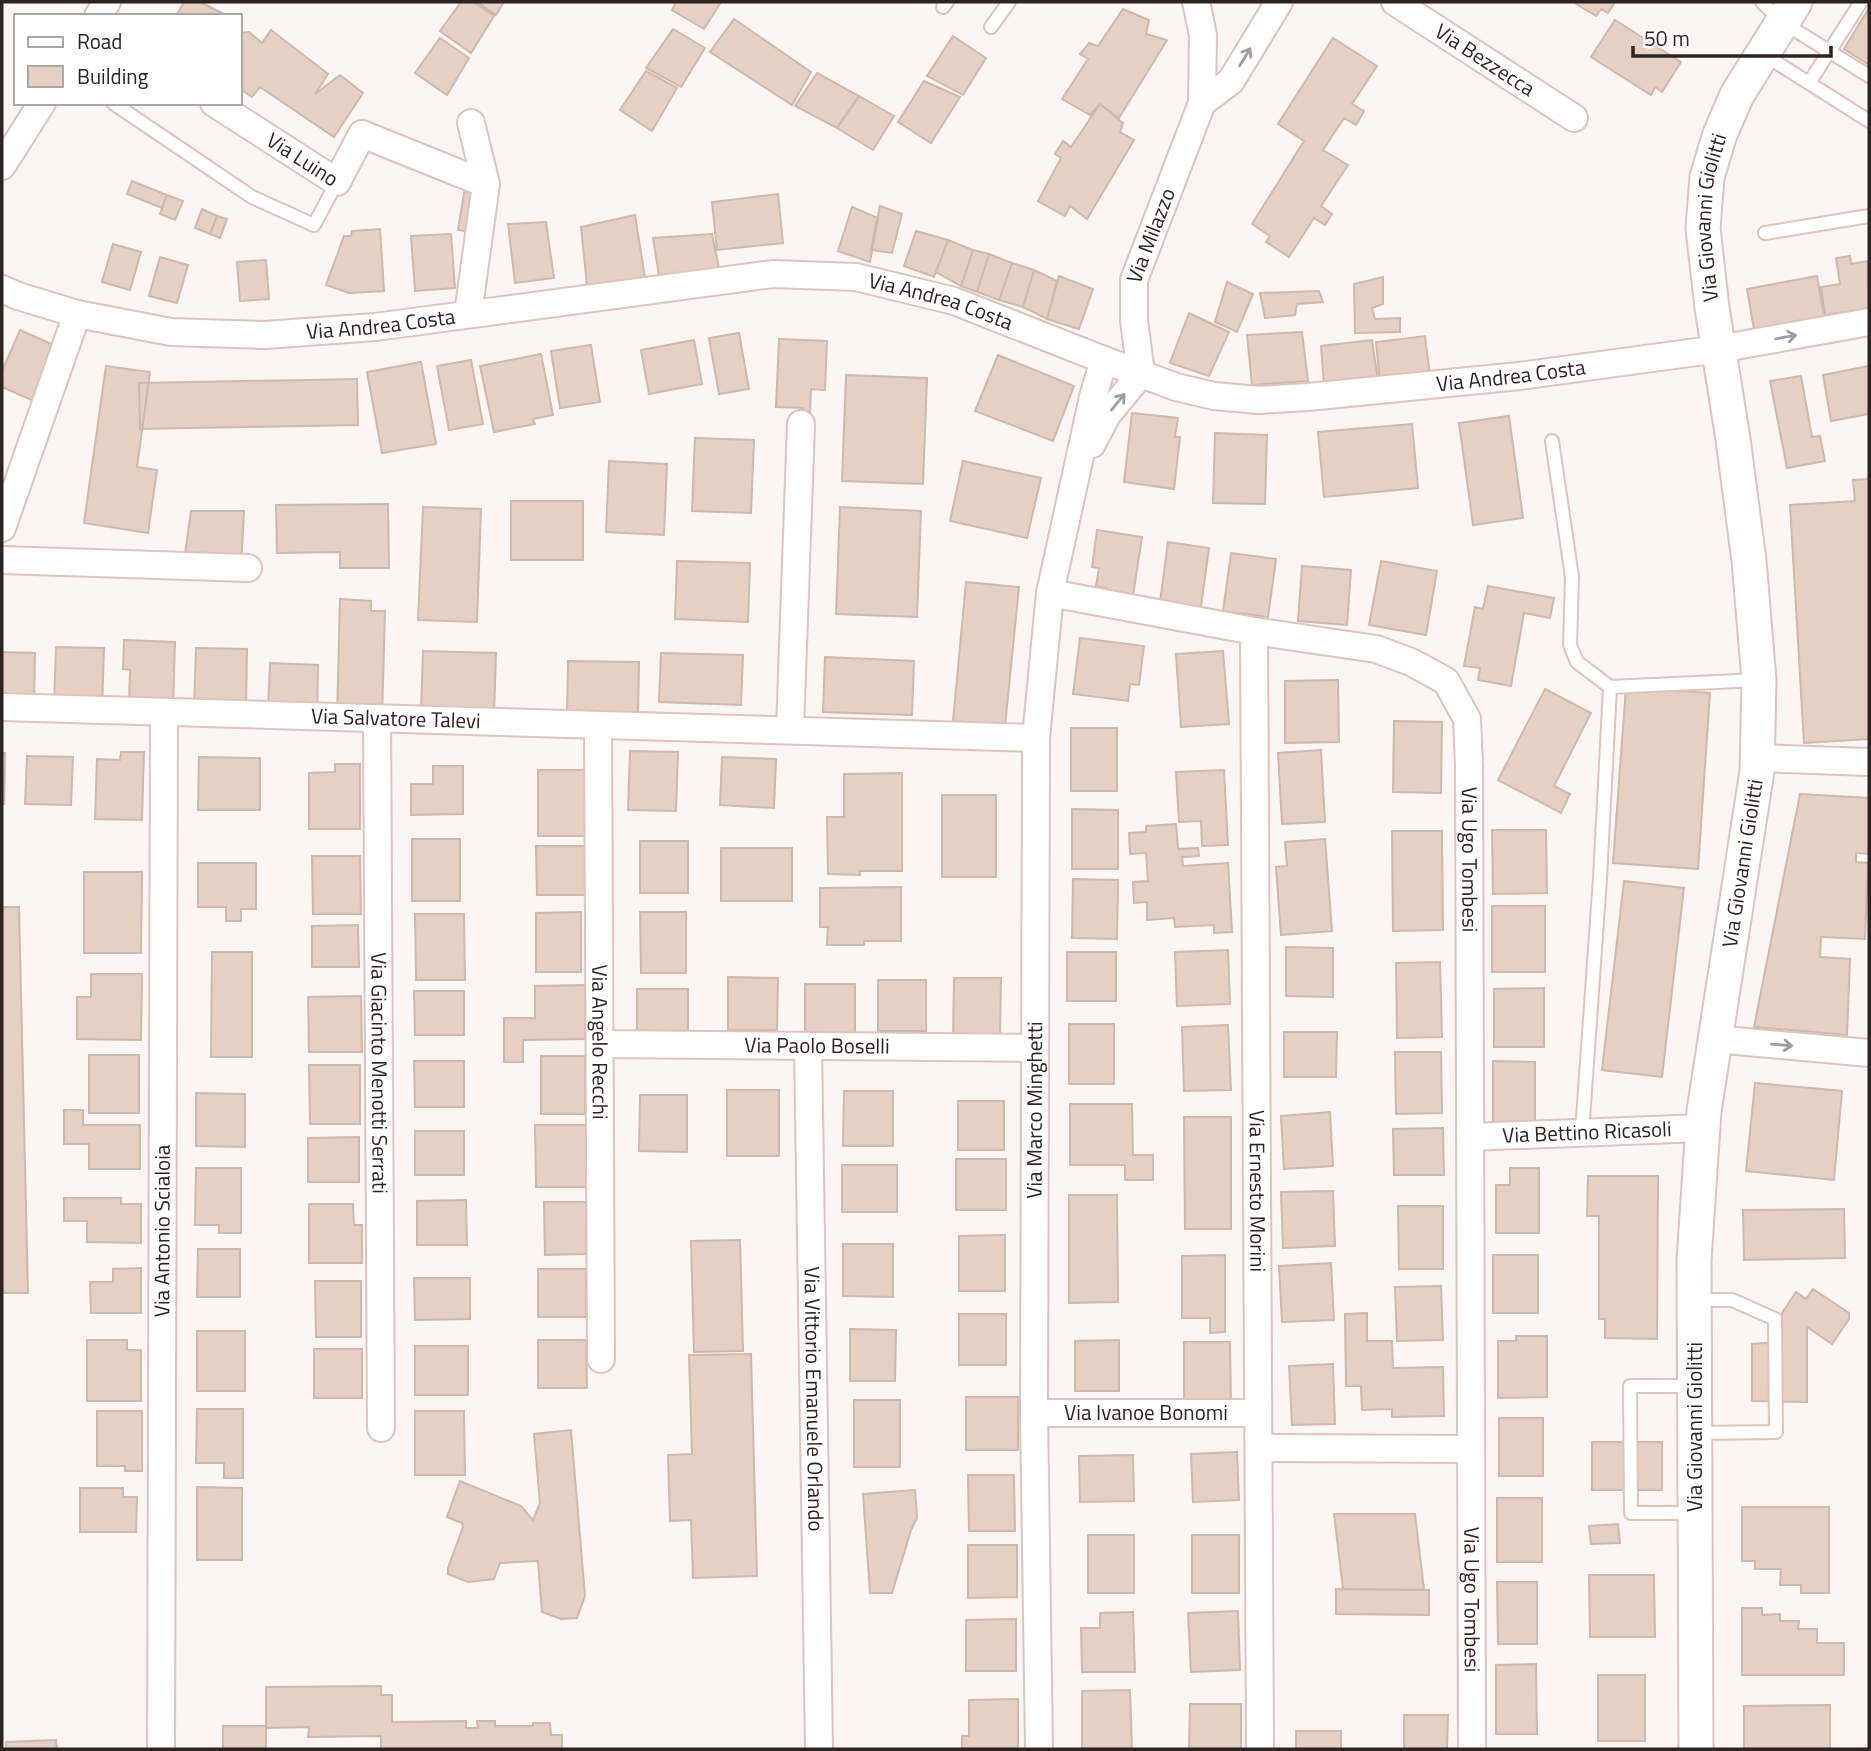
<svg xmlns="http://www.w3.org/2000/svg" width="1871" height="1751" font-family="'Titillium Web',sans-serif">
	<style>
		.building { fill: #e6cfc3; stroke: #cfb8ac; stroke-width: 2 }
		.lines { fill: none; stroke-linecap: round; stroke-linejoin: round }
		.service-casing { stroke: #dec3bf; stroke-width: 16 }
		.minor-casing { stroke: #dec3bf; stroke-width: 30 }
		.tertiary-casing { stroke: #dec3bf; stroke-width: 37 }
		.service { stroke: #fff; stroke-width: 12 }
		.minor { stroke: #fff; stroke-width: 26 }
		.tertiary { stroke: #fff; stroke-width: 33 }
		.oneway { stroke: #a09c9c }
		.labels { text-anchor: middle; stroke-width: 6; stroke-linejoin: round; paint-order: stroke }
		.street-label { font-size: 21px; fill: #2d2322; stroke: #fff }
	</style>
	<rect width="100%" height="100%" fill="#fbf5f4"/>
	<path class="building" d="M184,2H200L226,15L176,16Z
		M461,2H473L494,16L471,53L440,31Z
		M477,2H504L496,15Z
		M676,2H721L704,29L672,10Z
		M1573,2H1615L1608,13L1601,9L1596,16Z
		M1869,8V65L1844,49Z
		M1123,9L1149,20L1146,34L1167,40L1119,118L1100,104L1090,115L1062,99L1088,59L1080,54L1089,43L1098,46Z
		M734,19L811,72L792,105L710,52Z
		M1615,20L1681,62L1662,92L1655,87L1651,95L1591,57Z
		M673,29L705,48L681,87L646,68Z
		M271,30L328,74L315,94L340,75L363,93L334,137L260,87L252,97L240,89V33L249,32L262,43Z
		M953,36L986,58L963,95L927,76Z
		M440,38L469,58L447,95L415,73Z
		M1333,38L1377,66L1352,104L1364,111L1356,125L1344,118L1323,150L1348,165L1321,206L1332,214L1325,225L1314,218L1289,257L1266,242L1270,236L1252,224L1304,141L1278,124Z
		M646,71L677,88L652,131L620,110Z
		M817,73L859,96L837,128L795,106Z
		M924,81L960,97L931,143L898,122Z
		M859,96L894,116L873,150L837,128Z
		M1100,104L1123,123L1120,132L1134,140L1087,219L1070,206L1065,216L1038,201L1061,158L1055,154L1063,141L1071,147Z
		M132,181L167,195L162,208L127,194Z
		M465,187L484,195L478,233L458,230Z
		M778,194L783,243L717,250L712,202Z
		M167,195L183,201L175,220L160,214Z
		M880,206L902,214L892,253L871,250Z
		M852,207L878,218L870,262L838,251Z
		M202,209L217,216L210,234L195,228Z
		M635,215L645,278L587,285L581,227Z
		M217,216L227,219L220,238L210,234Z
		M546,222L554,278L515,283L508,224Z
		M380,229L384,291L349,293L326,285L344,236H351L352,231Z
		M916,231L948,240L934,277L904,266Z
		M451,234L455,288L415,291L411,236Z
		M712,234L719,268L659,276L653,238Z
		M948,240L973,250L961,286L936,272Z
		M113,244L141,252L130,290L102,282Z
		M973,250L989,254L977,292L961,286Z
		M989,254L1012,263L999,300L977,292Z
		M1850,256L1851,264L1868,261L1869,308L1825,315L1821,287L1840,284L1836,258Z
		M160,257L188,265L177,303L149,296Z
		M266,260L269,299L240,301L237,262Z
		M1012,263L1034,270L1023,307L999,300Z
		M1034,270L1057,281L1047,319L1023,307Z
		M1059,276L1093,289L1079,329L1047,319Z
		M1817,276L1824,316L1754,329L1747,289Z
		M1383,277V304L1372,308L1375,319L1400,318V332L1355,333L1354,284Z
		M1227,282L1253,294L1237,332L1215,322Z
		M1319,291L1323,302L1297,304L1295,315L1265,318L1260,293Z
		M1189,313L1229,332L1209,376L1170,363Z
		M20,330L58,347L34,401L2,387V371Z
		M1302,332L1308,381L1252,385L1247,335Z
		M739,333L749,389L719,394L709,338Z
		M1425,336L1430,376L1380,383L1376,342Z
		M779,339L827,341L825,390L811,389L810,412H803V408L776,407Z
		M694,340L702,384L649,394L641,350Z
		M1372,340L1378,381L1324,385L1321,346Z
		M591,345L600,402L560,408L551,351Z
		M541,354L553,415L533,419L535,424L494,432L480,366Z
		M998,355L1074,386L1053,441L975,411Z
		M471,360L483,424L449,430L437,366Z
		M421,362L436,444L382,453L367,372Z
		M106,366L150,372L137,467L157,470L148,533L84,523Z
		M1869,366V414L1831,421L1823,375Z
		M846,375L927,378L923,484L842,481Z
		M1801,376L1812,437L1820,436L1825,461L1787,468L1770,381Z
		M357,379L358,425L140,429L139,383Z
		M1132,413L1178,418L1175,437H1180L1174,489L1124,482Z
		M1509,416L1523,518L1473,525L1459,423Z
		M1412,424L1418,488L1324,497L1318,432Z
		M1215,433L1267,435L1265,504L1213,503Z
		M695,438L754,440L751,513L692,511Z
		M609,461L667,464L664,535L606,532Z
		M963,461L1041,478L1027,538L950,521Z
		M1869,479V739L1804,743L1790,505L1855,501L1853,480Z
		M511,501H583V560H511Z
		M388,504L389,568H340V552L277,553L276,505Z
		M423,507L481,509L477,622L418,620Z
		M840,507L921,511L917,617L836,614Z
		M191,511H244L241,569L183,568Z
		M1097,530L1142,537L1132,602L1105,598L1107,588L1096,586L1099,568L1092,567Z
		M1168,542L1209,548L1201,607L1160,602Z
		M1231,553L1276,559L1268,617L1223,611Z
		M677,561L750,563L748,622L675,619Z
		M1381,561L1437,571L1426,635L1369,625Z
		M1302,566L1351,570L1347,625L1298,621Z
		M966,582L1019,587L1005,726L953,721Z
		M1488,586L1554,598L1550,618L1524,613L1511,686L1478,680L1480,668L1464,666L1475,607L1483,609Z
		M340,599L371,601V611H385L382,718L337,717Z
		M1080,638L1144,646L1139,685L1130,684L1128,701L1073,694Z
		M124,640L175,642L173,709L129,701L130,670L123,669Z
		M56,647L104,648L102,709L54,707Z
		M196,648L247,649L246,710L194,709Z
		M423,651L496,653L494,715L421,713Z
		M1223,651L1229,724L1181,727L1176,654Z
		M2,652L35,653L34,704L2,703Z
		M661,653L743,655L741,705L659,702Z
		M825,657L914,661L912,715L823,712Z
		M568,661L639,662L638,716L567,714Z
		M270,663L318,665L317,715L268,713Z
		M1338,680L1339,742L1285,743V681Z
		M1626,687L1710,693L1698,869L1613,863Z
		M1545,689L1591,713L1554,786L1570,794L1561,813L1498,780Z
		M1394,721L1442,722L1441,793L1393,792Z
		M1071,728H1117V791H1071Z
		M1321,750L1325,822L1282,824L1278,753Z
		M630,751L678,752L676,811L628,810Z
		M121,752H144L142,820L95,819L97,759L120,760Z
		M2,753H5L4,804H2Z
		M27,756L73,757L71,805L25,804Z
		M199,757L260,758V810H198Z
		M722,757L776,759L774,808L720,805Z
		M335,764H360V829H309V773L335,772Z
		M433,766H463V814L411,815V784H433Z
		M538,770H585V836H538Z
		M1224,770L1228,845L1202,846L1201,821L1179,822L1176,772Z
		M902,773V871H860V875L828,874L827,817H844V774Z
		M1800,794L1869,798V854L1856,853V862L1868,863L1865,939L1821,937L1820,957L1850,959L1847,1035L1754,1027Z
		M942,795H996V877H942Z
		M1072,809L1118,810V869H1072Z
		M1176,824L1178,849L1198,848L1199,856L1182,857L1183,866L1228,863L1232,932L1214,933V925L1175,927L1174,918L1147,920V902L1134,903L1133,882L1148,881L1146,853L1130,854L1129,833L1146,832V826Z
		M1492,830H1546L1547,893L1493,894Z
		M1392,831H1442L1443,930L1393,931Z
		M412,839H460V901H412Z
		M1325,839L1332,931L1281,935L1276,867L1287,866L1285,842Z
		M640,841H688V893H640Z
		M536,846H585V895H537Z
		M721,848H792V901H721Z
		M312,856H360L361,914H313Z
		M198,863H256V909H241V921H226V907H198Z
		M84,872H142L141,953H84Z
		M1073,879L1118,880L1117,939L1072,938Z
		M1624,881L1684,888L1662,1077L1602,1070Z
		M901,887V941H864V945H827L828,927H820V888Z
		M1492,906H1545V972H1492Z
		M2,907H19L28,1293H2Z
		M581,912V972H536V913Z
		M640,912H686V973H641Z
		M415,914H464L465,980H416Z
		M358,925L359,967H312V926Z
		M1286,947L1333,948V997L1286,996Z
		M1228,950L1230,1004L1177,1006L1175,952Z
		M212,952H252V1057H211Z
		M1067,952H1116V1001H1067Z
		M1440,962L1442,1037L1397,1038L1396,963Z
		M91,974H142L141,1040L77,1039V997H91Z
		M728,977L778,978L777,1030H728Z
		M954,978H1001L1000,1037H953Z
		M878,980H926V1031H878Z
		M805,984H855V1033H805Z
		M585,985V1039L523,1040V1062H504V1018H535V986Z
		M1544,988V1047H1494V989Z
		M637,989H688V1039L637,1038Z
		M414,991H464V1035H415Z
		M361,996L362,1052H309L308,997Z
		M1069,1024H1114V1084H1069Z
		M1228,1025L1231,1090L1184,1091L1182,1027Z
		M1284,1032H1337L1336,1077H1284Z
		M1395,1052H1441L1442,1113L1396,1114Z
		M89,1055H139V1113H89Z
		M541,1056H585V1114H541Z
		M414,1061H464V1107H415Z
		M1493,1061L1535,1062V1133L1493,1134Z
		M309,1065H360V1124H310Z
		M1755,1083L1842,1091L1834,1180L1746,1171Z
		M727,1090H779V1156H727Z
		M844,1091H893V1146H843Z
		M196,1093L245,1094V1147L196,1146Z
		M640,1095H687V1152L639,1151Z
		M958,1101H1004V1150H958Z
		M1070,1104H1132L1133,1155H1153V1180H1125V1165H1070Z
		M64,1110H83V1125H140V1169H89V1144H64Z
		M1330,1112L1333,1166L1284,1169L1281,1116Z
		M1184,1117H1231V1229H1185Z
		M535,1125H586V1187H536Z
		M1443,1128L1444,1175H1394L1393,1129Z
		M415,1131H464V1175H415Z
		M359,1137V1182H308V1138Z
		M956,1159H1006V1210H956Z
		M842,1165H897V1212H842Z
		M196,1168H241V1233H219V1225H195Z
		M1510,1168H1539V1233H1496V1185H1510Z
		M1588,1176H1658L1657,1339L1605,1338V1319H1599V1216H1587Z
		M1333,1191L1335,1246L1283,1248L1281,1192Z
		M1069,1195H1117L1118,1302L1069,1303Z
		M64,1198H121V1204H141V1243L87,1242V1221H64Z
		M466,1200L467,1245H417V1201Z
		M544,1202H586V1254L545,1255Z
		M309,1204H353L354,1225H362V1263H309Z
		M1398,1206H1443V1269H1399Z
		M1844,1209L1845,1258L1744,1260L1743,1210Z
		M1005,1235V1291H959V1236Z
		M740,1240L743,1351L694,1352L691,1241Z
		M843,1244H893V1297L843,1296Z
		M198,1249H240V1297H197Z
		M1225,1255V1332L1210,1333V1318H1182V1256Z
		M1493,1255H1538V1313H1493Z
		M1331,1263L1334,1320L1282,1322L1279,1266Z
		M141,1268V1313H91L90,1282H113V1269Z
		M538,1269H586V1317H538Z
		M414,1278H470V1319L415,1320Z
		M315,1281H361V1337H316Z
		M1441,1286L1443,1340L1397,1341L1395,1287Z
		M1813,1289L1849,1313V1319L1832,1344L1807,1327V1402L1752,1401V1344L1781,1342L1782,1313L1796,1292L1806,1299Z
		M1367,1313V1341H1392L1393,1368L1443,1367L1444,1416L1392,1417V1409L1362,1410L1361,1386H1346L1345,1314Z
		M959,1314H1006V1365H959Z
		M850,1329L896,1330L895,1381H850Z
		M197,1331H245V1391H197Z
		M1516,1336H1547V1397L1498,1398V1341H1516Z
		M87,1340H127V1350H141V1401H87Z
		M538,1340H586L587,1388H538Z
		M1119,1340V1391H1075V1341Z
		M1184,1342H1230L1231,1406H1184Z
		M415,1346H468V1395H415Z
		M314,1349H362V1398H314Z
		M751,1354L757,1576L693,1578L691,1520L670,1521L668,1455L692,1454L689,1355Z
		M1333,1364L1335,1424L1292,1425L1289,1366Z
		M966,1397H1018V1450H966Z
		M854,1400H900V1467H854Z
		M197,1409H243V1478H224V1463H196Z
		M97,1411H142V1471H125V1466H97Z
		M415,1411H464L465,1475H415Z
		M1499,1418H1543V1476H1499Z
		M571,1430L585,1596L577,1618L561,1619L542,1612L538,1561L500,1563L494,1579L468,1582L448,1574V1568L463,1527L462,1523L447,1517L460,1481L521,1506L533,1520L540,1503L534,1434Z
		M1592,1442H1662V1490H1592Z
		M1237,1452L1239,1500L1193,1502L1191,1454Z
		M1133,1455L1134,1501L1080,1502L1079,1456Z
		M968,1475H1014L1015,1531H969Z
		M197,1487L242,1488V1560H197Z
		M80,1488H123V1497H137L136,1532H80Z
		M915,1490L917,1518L911,1530L892,1593H870L863,1494Z
		M1497,1498H1542V1562H1497Z
		M1742,1507H1829V1593H1801V1585H1780L1781,1569H1755V1561H1742Z
		M1334,1514H1415L1424,1590L1343,1589Z
		M1618,1524L1620,1543L1591,1544L1589,1526Z
		M1088,1535H1134V1593H1088Z
		M1192,1535H1239V1593H1192Z
		M968,1545H1017V1597L968,1598Z
		M1589,1575H1654L1655,1637H1590Z
		M1497,1582H1537V1644H1498Z
		M1336,1589L1429,1590V1615L1336,1614Z
		M1742,1608H1762V1615L1780,1614V1621H1799L1798,1629H1817V1643H1844V1675H1742Z
		M1238,1611L1240,1670L1191,1672L1188,1613Z
		M1133,1612L1135,1672H1082L1081,1628H1100V1613Z
		M1016,1619V1671H966V1620Z
		M1536,1664L1537,1734H1496V1665Z
		M1598,1675H1645V1741H1598Z
		M381,1686V1695H392V1722L466,1721V1728H478L477,1721H495V1726H533V1723H550L551,1735H562V1749H381V1736L308,1737L309,1727L266,1728V1687Z
		M1130,1690L1132,1749H1082V1691Z
		M1018,1699V1749H962V1736H969V1700Z
		M1190,1704H1241V1749H1189Z
		M1830,1705V1749H1744V1706Z
		M1404,1715H1448L1447,1749H1404Z
		M223,1726H266V1749H223Z
		M1296,1731H1341V1749H1296Z
		M56,1740L57,1749H6V1742Z"/>
	<g class="lines">
		<g class="service-casing">
			<path id="service" d="M1762,2L1782,22L1869,76
				M943,7L947,2
				M991,27L1009,2
				M1763,54L1869,121
				M1809,83L1861,2
				M113,103L252,197L314,225L337,182
				M1765,233L1869,216
				M1552,441L1572,577L1570,645L1577,662L1610,687L1759,680
				M1582,1133L1600,878L1610,687
				M1694,1300H1732L1775,1319L1776,1432L1696,1433
				M1695,1386H1630L1631,1513H1695"/>
		</g>
		<g class="minor-casing">
			<g id="minor">
				<path id="s1" d="M1395,2L1574,118"/>
				<path d="M98,16L107,2"/>
				<path id="s2" d="M214,103L337,182L362,134L486,184"/>
				<path d="M1202,103L1231,81L1279,2"/>
				<path d="M2,166L42,103"/>
				<path id="s3" d="M2,289L18,296L77,314L171,332L265,335L375,327L773,274L856,277L954,301L1104,360L1176,387L1214,396L1259,400L1308,397L1519,376L1719,349L1869,322"/>
				<path d="M468,314L486,184L471,123"/>
				<path id="s4" d="M1141,374L1134,320V280L1202,103L1203,35L1196,2"/>
				<path d="M1092,444L1107,415L1141,374"/>
				<path d="M2,528L77,314"/>
				<path d="M2,560L248,568"/>
				<path id="s5" d="M1050,593L1254,631L1376,649L1411,662L1446,681L1467,719L1469,765L1472,1749"/>
				<path id="s6" d="M1254,631L1260,1749"/>
				<path id="s7" d="M2,707L1036,738"/>
				<path id="s8" d="M377,718L381,1428"/>
				<path id="s9" d="M598,725L601,1359"/>
				<path d="M790,730L801,424"/>
				<path d="M1757,758L1869,762"/>
				<path d="M1714,1039L1869,1053"/>
				<path id="s10" d="M600,1044L1035,1048"/>
				<path id="s11" d="M808,1047L819,1749"/>
				<path id="s12" d="M1470,1137L1702,1128"/>
				<path id="s13" d="M1034,1413H1257"/>
				<path d="M1259,1448L1471,1449"/>
				<path id="s14" d="M161,1749L164,712"/>
				<path id="s15" d="M1039,1749L1034,1413L1036,738L1050,593L1093,397L1104,360"/>
			</g>
		</g>
		<g class="tertiary-casing">
			<g id="tertiary">
				<path id="s16" d="M1696,1749L1694,1260L1704,1111L1757,771L1759,680L1749,561L1733,439L1712,308L1703,228L1707,177L1720,134L1737,95L1795,2"/>
			</g>
		</g>
		<use href="#service" class="service"/>
		<use href="#minor" class="minor"/>
		<use href="#tertiary" class="tertiary"/>
	</g>
	<defs><path id="oneway-shaft" d="M-6 0H5M1.5-3L5.5 0L1.5 3" fill="none" stroke-width="1.6" stroke-linecap="round" stroke-linejoin="round" transform="scale(1.75)"/></defs>
	<g class="oneway">
		<use href="#oneway-shaft" transform="translate(1245 57) rotate(-59)"/>
		<use href="#oneway-shaft" transform="translate(1786 337) rotate(-10)"/>
		<use href="#oneway-shaft" transform="translate(1118 402) rotate(-51)"/>
		<use href="#oneway-shaft" transform="translate(1782 1045) rotate(5)"/>
	</g>
	<g class="labels">
		<g class="street-label">
			<text dy="7" stroke="none"><textPath href="#s1" startOffset="107">Via Bezzecca</textPath></text>
			<text dy="7" stroke="none"><textPath href="#s2" startOffset="105">Via Luino</textPath></text>
			<text dy="7" stroke="none"><textPath href="#s16" startOffset="1540">Via Giovanni Giolitti</textPath></text>
			<text dy="7" stroke="none"><textPath href="#s4" startOffset="142">Via Milazzo</textPath></text>
			<text dy="7" stroke="none"><textPath href="#s3" startOffset="952">Via Andrea Costa</textPath></text>
			<text dy="7" stroke="none"><textPath href="#s3" startOffset="385">Via Andrea Costa</textPath></text>
			<text dy="7" stroke="none"><textPath href="#s3" startOffset="1540">Via Andrea Costa</textPath></text>
			<text dy="7" stroke="none"><textPath href="#s7" startOffset="394">Via Salvatore Talevi</textPath></text>
			<text dy="7" stroke="none"><textPath href="#s5" startOffset="592">Via Ugo Tombesi</textPath></text>
			<text dy="7" stroke="none"><textPath href="#s16" startOffset="889">Via Giovanni Giolitti</textPath></text>
			<text dy="7" stroke="none"><textPath href="#s9" startOffset="317">Via Angelo Recchi</textPath></text>
			<text dy="7" stroke="none"><textPath href="#s10" startOffset="217">Via Paolo Boselli</textPath></text>
			<text dy="7" stroke="none"><textPath href="#s8" startOffset="355">Via Giacinto Menotti Serrati</textPath></text>
			<text dy="7" stroke="none"><textPath href="#s15" startOffset="639">Via Marco Minghetti</textPath></text>
			<text dy="7" stroke="none"><textPath href="#s12" startOffset="117">Via Bettino Ricasoli</textPath></text>
			<text dy="7" stroke="none"><textPath href="#s6" startOffset="560">Via Ernesto Morini</textPath></text>
			<text dy="7" stroke="none"><textPath href="#s14" startOffset="518">Via Antonio Scialoia</textPath></text>
			<text dy="7" stroke="none"><textPath href="#s11" startOffset="352">Via Vittorio Emanuele Orlando</textPath></text>
			<text dy="7" stroke="none"><textPath href="#s13" startOffset="112">Via Ivanoe Bonomi</textPath></text>
			<text transform="translate(1695 1427) rotate(-90)" y="7">Via Giovanni Giolitti</text>
			<text dy="7" stroke="none"><textPath href="#s5" startOffset="1332">Via Ugo Tombesi</textPath></text>
		</g>
	</g>
	<rect width="1871" height="1751" fill="none" stroke="#2d2322" stroke-width="7"/>
	<rect x="14" y="14" width="228" height="91" fill="#ffffff" stroke="#aba7a7" stroke-width="2"/>
	<rect x="28" y="37" width="35" height="10" fill="#ffffff" stroke="#aba7a7" stroke-width="2"/>
	<text x="77" y="49" font-size="21" fill="#2d2322">Road</text>
	<rect x="28" y="66" width="35" height="21" fill="#e6cfc3" stroke="#aba7a7" stroke-width="2"/>
	<text x="77" y="84" font-size="21" fill="#2d2322">Building</text>
	<path d="M1633 46v10h198v-10" fill="none" stroke="#2d2322" stroke-width="3.5"/>
	<text x="1644" y="46" font-size="21" fill="#2d2322" stroke="#ffffff" stroke-width="5" paint-order="stroke">50 m</text>
</svg>
